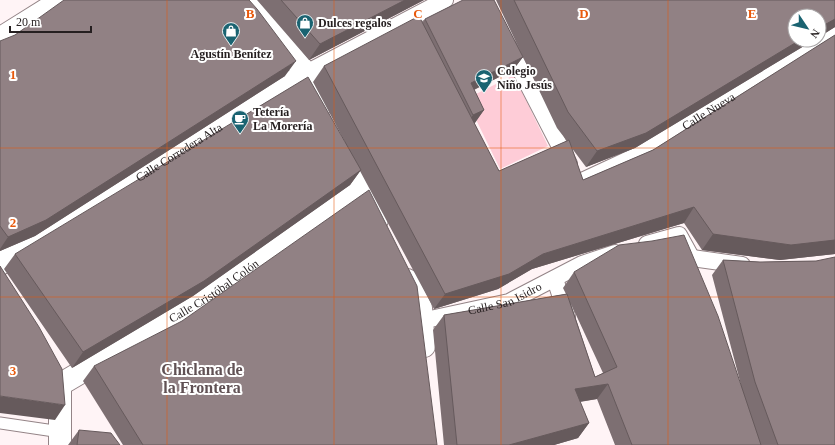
<svg xmlns="http://www.w3.org/2000/svg" width="835" height="445" font-family="Georgia,serif">
	<style>
		.pitch { fill: #feccd7 }
		.lines { fill: none; stroke-linecap: round; stroke-linejoin: round }
		.service-casing { stroke: #948487; stroke-width: 13 }
		.pedestrian-casing { stroke: #948487; stroke-width: 18 }
		.minor-casing { stroke: #948487; stroke-width: 24 }
		.service { stroke: #fff; stroke-width: 11 }
		.pedestrian { stroke: #fff; stroke-width: 16 }
		.minor { stroke: #fff; stroke-width: 22 }
		.wall { fill: #7d6f72; fill-rule: evenodd }
		.shaded-wall { fill: #665a5c }
		.building { fill: #918184; stroke: #665a5c }
		.grid { fill: none; stroke: #e8590c; stroke-width: 1; stroke-opacity: 0.55 }
		.labels { text-anchor: middle; stroke-width: 4; stroke-linejoin: round; paint-order: stroke }
		.poi-label { font-size: 12px; font-weight: bold; fill: #251f20; stroke: #fff; text-anchor: start }
		.street-label { font-size: 12px; fill: #251f20; stroke: #fff }
		.district-label { font-size: 16px; font-weight: bold; fill: #605154; stroke: #fff }
		.grid-label { font-size: 13px; text-anchor: middle; font-weight: bold; fill: #e8590c; stroke: #fff; stroke-width: 4; stroke-linejoin: round; paint-order: stroke }
	</style>
	<rect width="100%" height="100%" fill="#fff4f6"/>
	<path class="pitch" d="M514,75L548,146L500,169L466,99Z"/>
	<g class="lines">
		<g class="service-casing">
			<path id="service" d="M0,423L61,432"/>
		</g>
		<g class="pedestrian-casing">
			<g id="pedestrian">
				<path d="M0,35L56,0"/>
				<path d="M508,46L569,164"/>
				<path d="M306,73L445,0"/>
				<path id="s1" d="M580,182L638,155L835,33"/>
				<path d="M647,244L679,235L690,255"/>
				<path d="M692,258L742,265"/>
				<path d="M555,279L567,316"/>
				<path id="s2" d="M421,321L509,302L582,264L615,253"/>
			</g>
		</g>
		<g class="minor-casing">
			<g id="minor">
				<path d="M245,0L306,73L321,105"/>
				<path d="M343,151L377,220"/>
				<path id="s3" d="M0,264L306,73"/>
				<path d="M407,280L421,308L424,346"/>
				<path id="s4" d="M61,384L210,296L360,188"/>
				<path d="M60,445V383"/>
			</g>
		</g>
		<use href="#service" class="service"/>
		<use href="#pedestrian" class="pedestrian"/>
		<use href="#minor" class="minor"/>
	</g>
	<path class="wall" d="M257,0H424L309,60Z
		M496,0H835V27L819,37V16L795,40H814L635,148L586,167L571,147L583,180L653,150L835,35V254L780,260L702,250L684,223L532,269L498,289L434,309L360,171L350,185L193,296L72,368L4,269L15,254L345,142L313,82L324,66L422,23L425,19L523,57L513,70L474,90L484,110L474,123L499,171L567,141L557,128Z
		M0,41L285,76L35,236L0,251Z
		M723,260L760,262L816,261L835,445H761L753,421L761,445H615L597,399L580,402L589,423L578,438L554,445H444L433,330L444,315L566,294L563,288L574,272L741,385L712,275ZM571,304L603,373L595,377Z
		M94,366L437,445H123L83,381Z
		M79,430L120,445H68Z"/>
	<path class="shaded-wall" d="M405,0H424L309,60L320,44Z
		M835,19V27L819,37V28Z
		M800,40H814L635,148L586,167L597,151Z
		M523,57L513,70L463,95L471,83Z
		M296,61L285,76L35,236L0,251V249L8,237Z
		M484,110L475,123L464,128L473,115Z
		M361,170L350,185L193,296L72,368L83,352Z
		M694,207L684,223L532,269L498,289L434,309L445,294L543,254Z
		M713,234L835,240V254L780,260L702,250Z
		M608,384L597,399L564,404L575,389Z
		M0,396L65,405L55,420L0,413Z
		M589,423L578,438L554,445H509Z"/>
	<path class="building" d="M64,0H249L257,9L296,61L46,220L8,237L0,226V41L15,35Z
		M281,0H405L320,44Z
		M463,0H494L523,57L471,83L484,110L473,115L425,19Z
		M514,0H835V19L819,28V16H795V40H800L646,133L597,151L568,112Z
		M419,16L499,171L569,140L583,180L653,150L835,35V240L791,245L713,234L694,207L543,254L509,274L445,294L324,66Z
		M308,77L361,170L204,281L83,352L15,254Z
		M369,190L417,286L437,445H143L94,366L182,321Z
		M684,235L718,316L761,445H632L608,384L575,389L589,423L509,445H457L444,315L567,294L595,377L617,367L574,272L619,245L652,241Z
		M835,257V445H778L755,382L723,260L760,262L816,261Z
		M0,266L39,327L62,369L65,405L0,396Z
		M79,430L111,433L120,445H77Z"/>
	<path class="grid" d="M167,0V445M334,0V445M501,0V445M668,0V445M0,148H835M0,297H835"/>
	<defs>
		<g id="shop-pin" transform="scale(0.9)"><path d="M0 17L-7.5 6A9.5 9.5 0 1 1 7.5 6Z" fill="#1a6371" stroke="#fff"/><path d="M-5-2.5h2.3a2.7 3.5 0 0 1 5.4 0H5L5.5 6h-11ZM-1.5-2.5h3a1.5 2.3 0 0 0-3 0Z" fill="#fff"/></g>
		<g id="school-pin" transform="scale(0.9)"><path d="M0 17L-7.5 6A9.5 9.5 0 1 1 7.5 6Z" fill="#1a6371" stroke="#fff"/><path d="M0-5L7-2L0 1L-7-2ZM-4 1L0 2.5L4 1V4Q0 6-4 4Z" fill="#fff"/></g>
		<g id="cafe-pin" transform="scale(0.9)"><path d="M0 17L-7.5 6A9.5 9.5 0 1 1 7.5 6Z" fill="#1a6371" stroke="#fff"/><path d="M-5.5-4.5H6V0H3Q3 3.5 0 3.5H-2.5Q-5.5 3.5-5.5 0ZM3-3.2v2h1.7v-2ZM-6 4.5H4V6H-6Z" fill="#fff"/></g>
	</defs>
	<g fill-rule="evenodd">
		<use href="#shop-pin" x="305" y="23"/>
		<use href="#shop-pin" x="231" y="31"/>
		<use href="#school-pin" x="484" y="78"/>
		<use href="#cafe-pin" x="240" y="119"/>
	</g>
	<g class="labels">
		<g class="poi-label">
			<text x="318" y="27">Dulces regalos</text>
			<text x="231" y="58" text-anchor="middle">Agustín Benítez</text>
			<text x="497" y="75">Colegio<tspan x="497" dy="14">Niño Jesús</tspan></text>
			<text x="253" y="116">Tetería<tspan x="253" dy="14">La Morería</tspan></text>
		</g>
		<g class="street-label">
			<text dy="4" stroke="none"><textPath href="#s1" startOffset="147">Calle Nueva</textPath></text>
			<text dy="4" stroke="none"><textPath href="#s3" startOffset="211">Calle Corredera Alta</textPath></text>
			<text dy="4" stroke="none"><textPath href="#s4" startOffset="179">Calle Cristóbal Colón</textPath></text>
			<text dy="4" stroke="none"><textPath href="#s2" startOffset="87">Calle San Isidro</textPath></text>
		</g>
		<g class="district-label">
			<text x="202" y="375">Chiclana de<tspan x="202" dy="18">la Frontera</tspan></text>
		</g>
	</g>
	<g class="grid-label">
		<text x="250" y="18">B</text>
		<text x="418" y="18">C</text>
		<text x="584" y="18">D</text>
		<text x="752" y="18">E</text>
		<text x="13" y="79">1</text>
		<text x="13" y="227">2</text>
		<text x="13" y="375">3</text>
	</g>
	<g transform="translate(807 28) rotate(125)"><circle r="19" fill="#ffffff" stroke="#a8a5a6"/>
	<path d="M0-3L7 15L0 10L-7 15Z" fill="#1a6371"/>
	<text y="-6" font-size="11" font-weight="bold" text-anchor="middle" fill="#251f20">N</text>
	</g>
	<path d="M10 26v6h81v-6" fill="none" stroke="#251f20" stroke-width="2"/>
	<text x="16" y="26" font-size="12" fill="#251f20" stroke="#ffffff" stroke-width="3" paint-order="stroke">20 m</text>
</svg>
